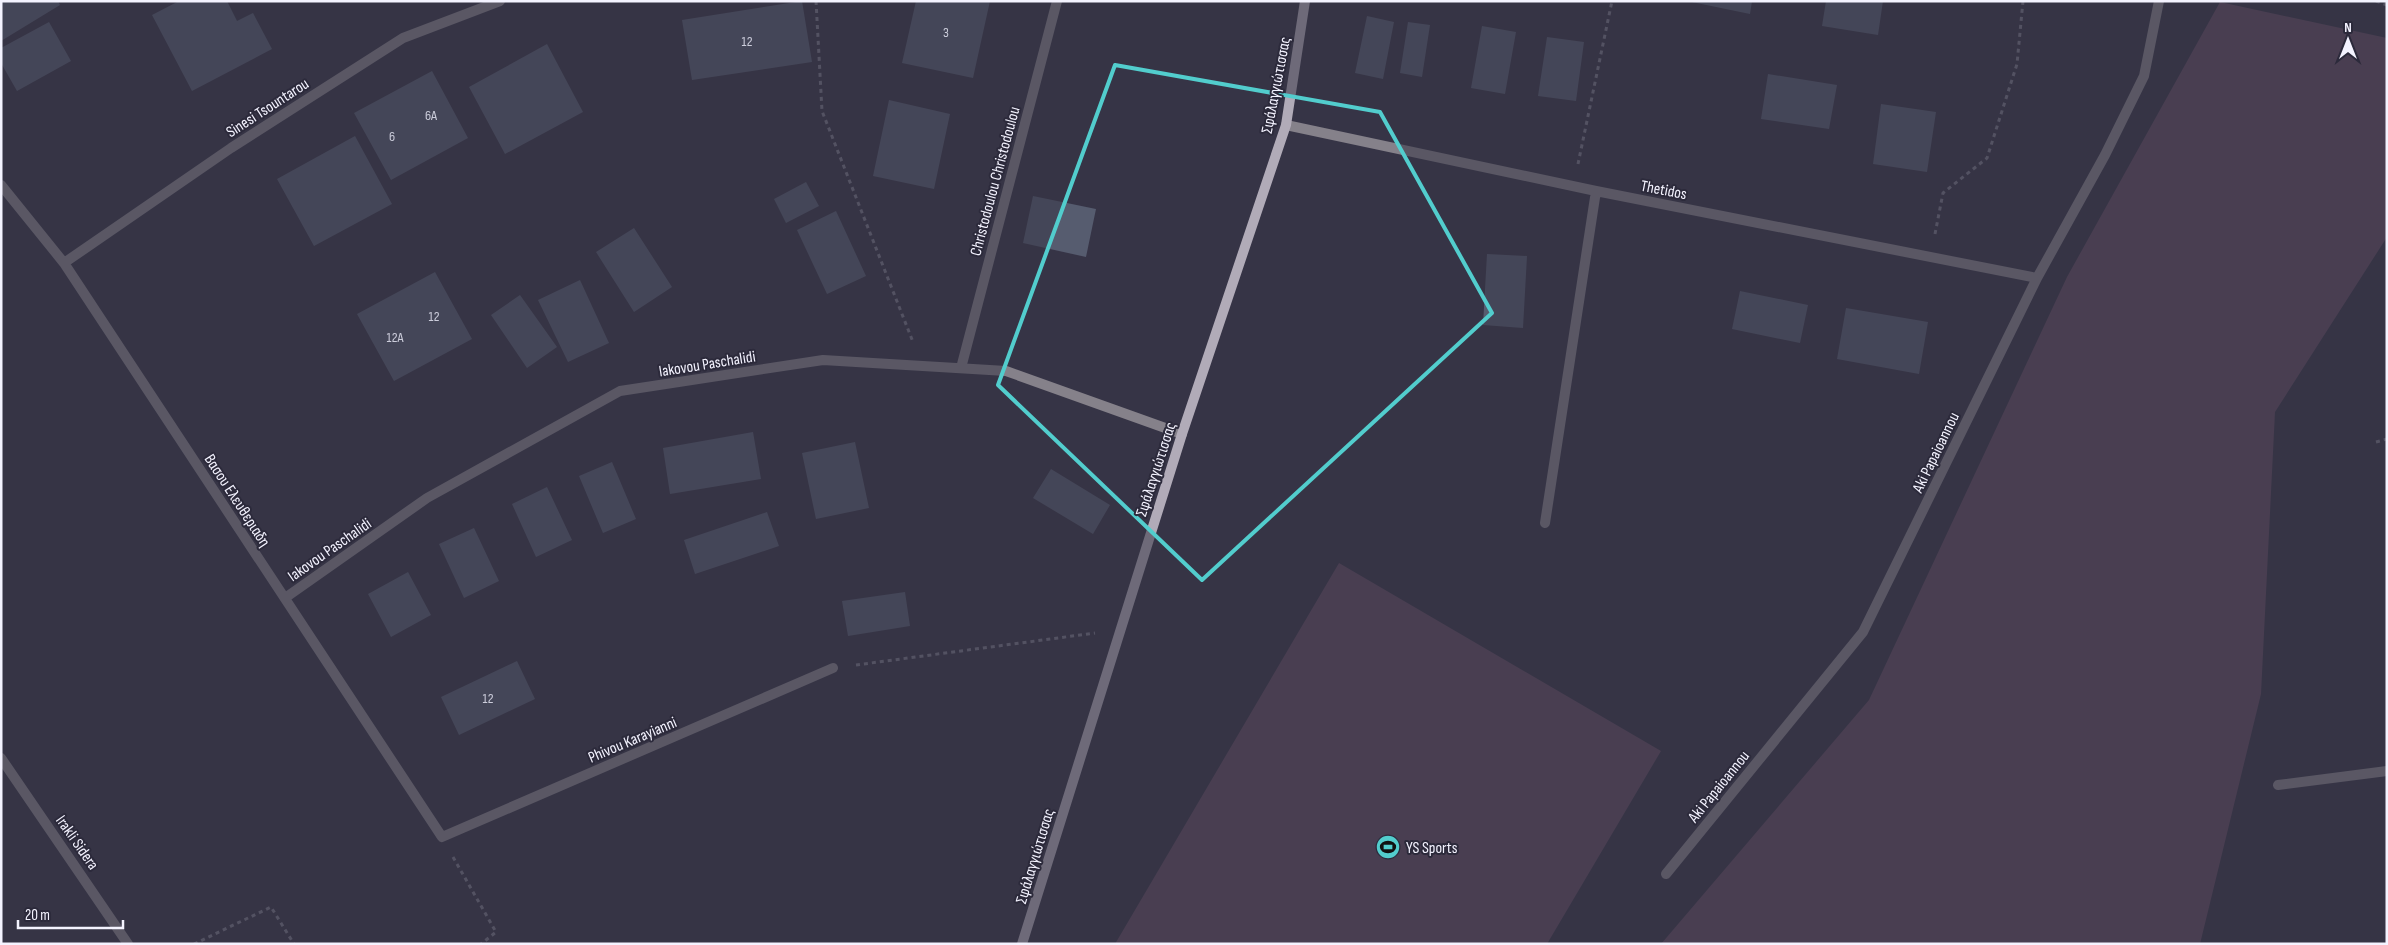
<svg xmlns="http://www.w3.org/2000/svg" width="2388" height="945" font-family="'Sofia Sans Condensed',sans-serif">
	<style>
		.green { fill: #604a60 }
		.building { fill: #565c6f }
		.lines { fill: none; stroke-linecap: round; stroke-linejoin: round }
		.path { stroke: #777585; stroke-width: 3; stroke-dasharray: 4 4; stroke-linecap: butt }
		.street { stroke: #85818a; stroke-width: 10 }
		.secondary { stroke: #b1abb8; stroke-width: 10 }
		.marked { fill: none; stroke: #52cdcd; stroke-width: 4; stroke-linejoin: round }
		.labels { text-anchor: middle; stroke-width: 4; stroke-linejoin: round; paint-order: stroke }
		.number-label { font-size: 14px; fill: #cccddb }
		.street-label { font-size: 16px; fill: #f4f3ff; stroke: #2c2a3b }
		.poi-label { font-size: 16px; fill: #f4f3ff; stroke: #2c2a3b; text-anchor: start }
	</style>
	<rect width="100%" height="100%" fill="#363446"/>
	<path class="green" d="M2220,2L2387,38V237L2275,412L2261,694L2200,944H1661L1869,700L2067,277Z
		M1339,563L1661,751L1547,944H1115Z"/>
	<path class="building" d="M1,1H58L60,5L1,41Z
		M179,1H227L237,21L253,13L272,49L192,91L152,15Z
		M802,1L812,62L692,80L682,20Z
		M916,1H990L973,78L902,63Z
		M1687,1H1752L1750,14Z
		M1826,1H1883L1878,35L1822,26Z
		M1367,16L1394,22L1383,79L1355,73Z
		M49,22L71,61L17,91L1,63V48Z
		M1408,22L1430,25L1422,77L1400,73Z
		M1482,26L1516,32L1505,94L1471,88Z
		M1547,37L1584,42L1576,101L1538,96Z
		M547,44L583,112L505,154L469,87Z
		M432,71L468,138L391,180L354,113Z
		M1768,74L1837,85L1829,129L1761,119Z
		M889,100L950,114L934,189L873,176Z
		M1881,104L1936,112L1927,172L1873,164Z
		M355,136L392,204L314,246L277,179Z
		M806,182L819,206L786,223L774,199Z
		M1033,196L1096,209L1086,257L1023,243Z
		M836,211L866,276L827,294L797,230Z
		M634,228L672,287L634,312L596,252Z
		M1487,254L1527,256L1523,328L1483,325Z
		M435,272L472,339L394,381L357,314Z
		M580,280L609,343L568,362L538,300Z
		M1740,291L1808,305L1800,343L1732,329Z
		M520,295L557,347L527,368L491,315Z
		M1846,308L1928,322L1919,374L1837,359Z
		M753,432L761,479L670,494L663,448Z
		M855,442L869,508L816,519L802,453Z
		M612,462L636,519L603,533L579,476Z
		M1051,469L1110,505L1093,534L1033,498Z
		M547,487L572,540L536,557L512,504Z
		M767,512L779,546L695,574L684,540Z
		M474,528L499,581L464,598L439,544Z
		M408,572L431,615L391,637L368,594Z
		M905,592L910,626L848,636L842,601Z
		M517,661L535,699L459,735L441,697Z"/>
	<g class="lines">
		<path class="path" d="M816,1L822,111L913,342
			M2376,1L2387,5
			M1578,164L1612,1
			M1935,234L1943,193L1987,158L2017,64L2023,1
			M2376,442L2387,439
			M856,665L1095,633
			M453,857L496,932L481,944
			M194,944L271,907L294,944"/>
		<path class="street" d="M1286,125L1596,191L2037,278
			M1,185L64,263L442,837L833,668
			M64,263L231,148L403,38L500,1
			M961,368L1057,1
			M1545,523L1596,191
			M285,598L427,498L620,391L823,360L1006,371L1182,434
			M1,758L128,944
			M2278,785L2387,771
			M1666,874L1863,632L2037,278L2105,155L2144,76L2159,1"/>
		<path class="secondary" d="M1022,944L1182,434L1286,125L1305,1"/>
	</g>
	<path d="M0 0H2388V945H0ZM1115,65L1380,112L1492,313L1202,580L998,385Z" fill="#363446" fill-opacity=".55" fill-rule="evenodd"/>
	<path class="marked" d="M1115,65L1380,112L1492,313L1202,580L998,385Z"/>
	<defs>
		<g id="stadium-disc" transform="scale(1.25)"><circle r="9.5" fill="#52cdcd" stroke="#2c2a3b"/><path d="M0-5a6.5 5 0 1 0 0 10a6.5 5 0 1 0 0-10ZM-3.5-1.8h7v3.6h-7Z" fill="#111"/></g>
	</defs>
	<g fill-rule="evenodd">
		<use href="#stadium-disc" x="1388" y="847"/>
	</g>
	<g class="labels">
		<g class="number-label">
			<text x="946" y="37">3</text>
			<text x="747" y="46">12</text>
			<text x="431" y="120">6A</text>
			<text x="392" y="141">6</text>
			<text x="434" y="321">12</text>
			<text x="395" y="342">12A</text>
			<text x="488" y="703">12</text>
		</g>
		<g class="street-label">
			<text transform="translate(1275 85) rotate(-79)" y="6">Σφάλαγγιώτισσας</text>
			<text transform="translate(267 107) rotate(-33)" y="6">Sinesi Tsountarou</text>
			<text transform="translate(994 181) rotate(-75)" y="6">Christodoulou Christodoulou</text>
			<text transform="translate(1664 189) rotate(11)" y="6">Thetidos</text>
			<text transform="translate(707 363) rotate(-9)" y="6">Iakovou Paschalidi</text>
			<text transform="translate(1935 452) rotate(-64)" y="6">Aki Papaioannou</text>
			<text transform="translate(1155 469) rotate(-72)" y="6">Σφάλαγγιώτισσας</text>
			<text transform="translate(238 500) rotate(57)" y="6">Βασου Ελευθεριαδη</text>
			<text transform="translate(329 549) rotate(-35)" y="6">Iakovou Paschalidi</text>
			<text transform="translate(632 739) rotate(-23)" y="6">Phivou Karayianni</text>
			<text transform="translate(1718 786) rotate(-51)" y="6">Aki Papaioannou</text>
			<text transform="translate(78 842) rotate(55)" y="6">Irakli Sidera</text>
			<text transform="translate(1034 856) rotate(-73)" y="6">Σφάλαγγιώτισσας</text>
		</g>
		<g class="poi-label">
			<text x="1406" y="853">YS Sports</text>
		</g>
	</g>
	<rect width="2388" height="945" fill="none" stroke="#f4f3ff" stroke-width="5"/>
	<g transform="translate(2348 40)" stroke="#2c2a3b" stroke-width="4" paint-order="stroke">
	<path d="M0-4L9 19L0 12L-9 19Z" fill="#f4f3ff"/>
	<text y="-8" font-size="14" font-weight="bold" text-anchor="middle" fill="#f4f3ff">N</text>
	</g>
	<path d="M18 920v8h105v-8" fill="none" stroke="#f4f3ff" stroke-width="2.5"/>
	<text x="25" y="920" font-size="15" fill="#f4f3ff" stroke="#2c2a3b" stroke-width="4" paint-order="stroke">20 m</text>
</svg>
